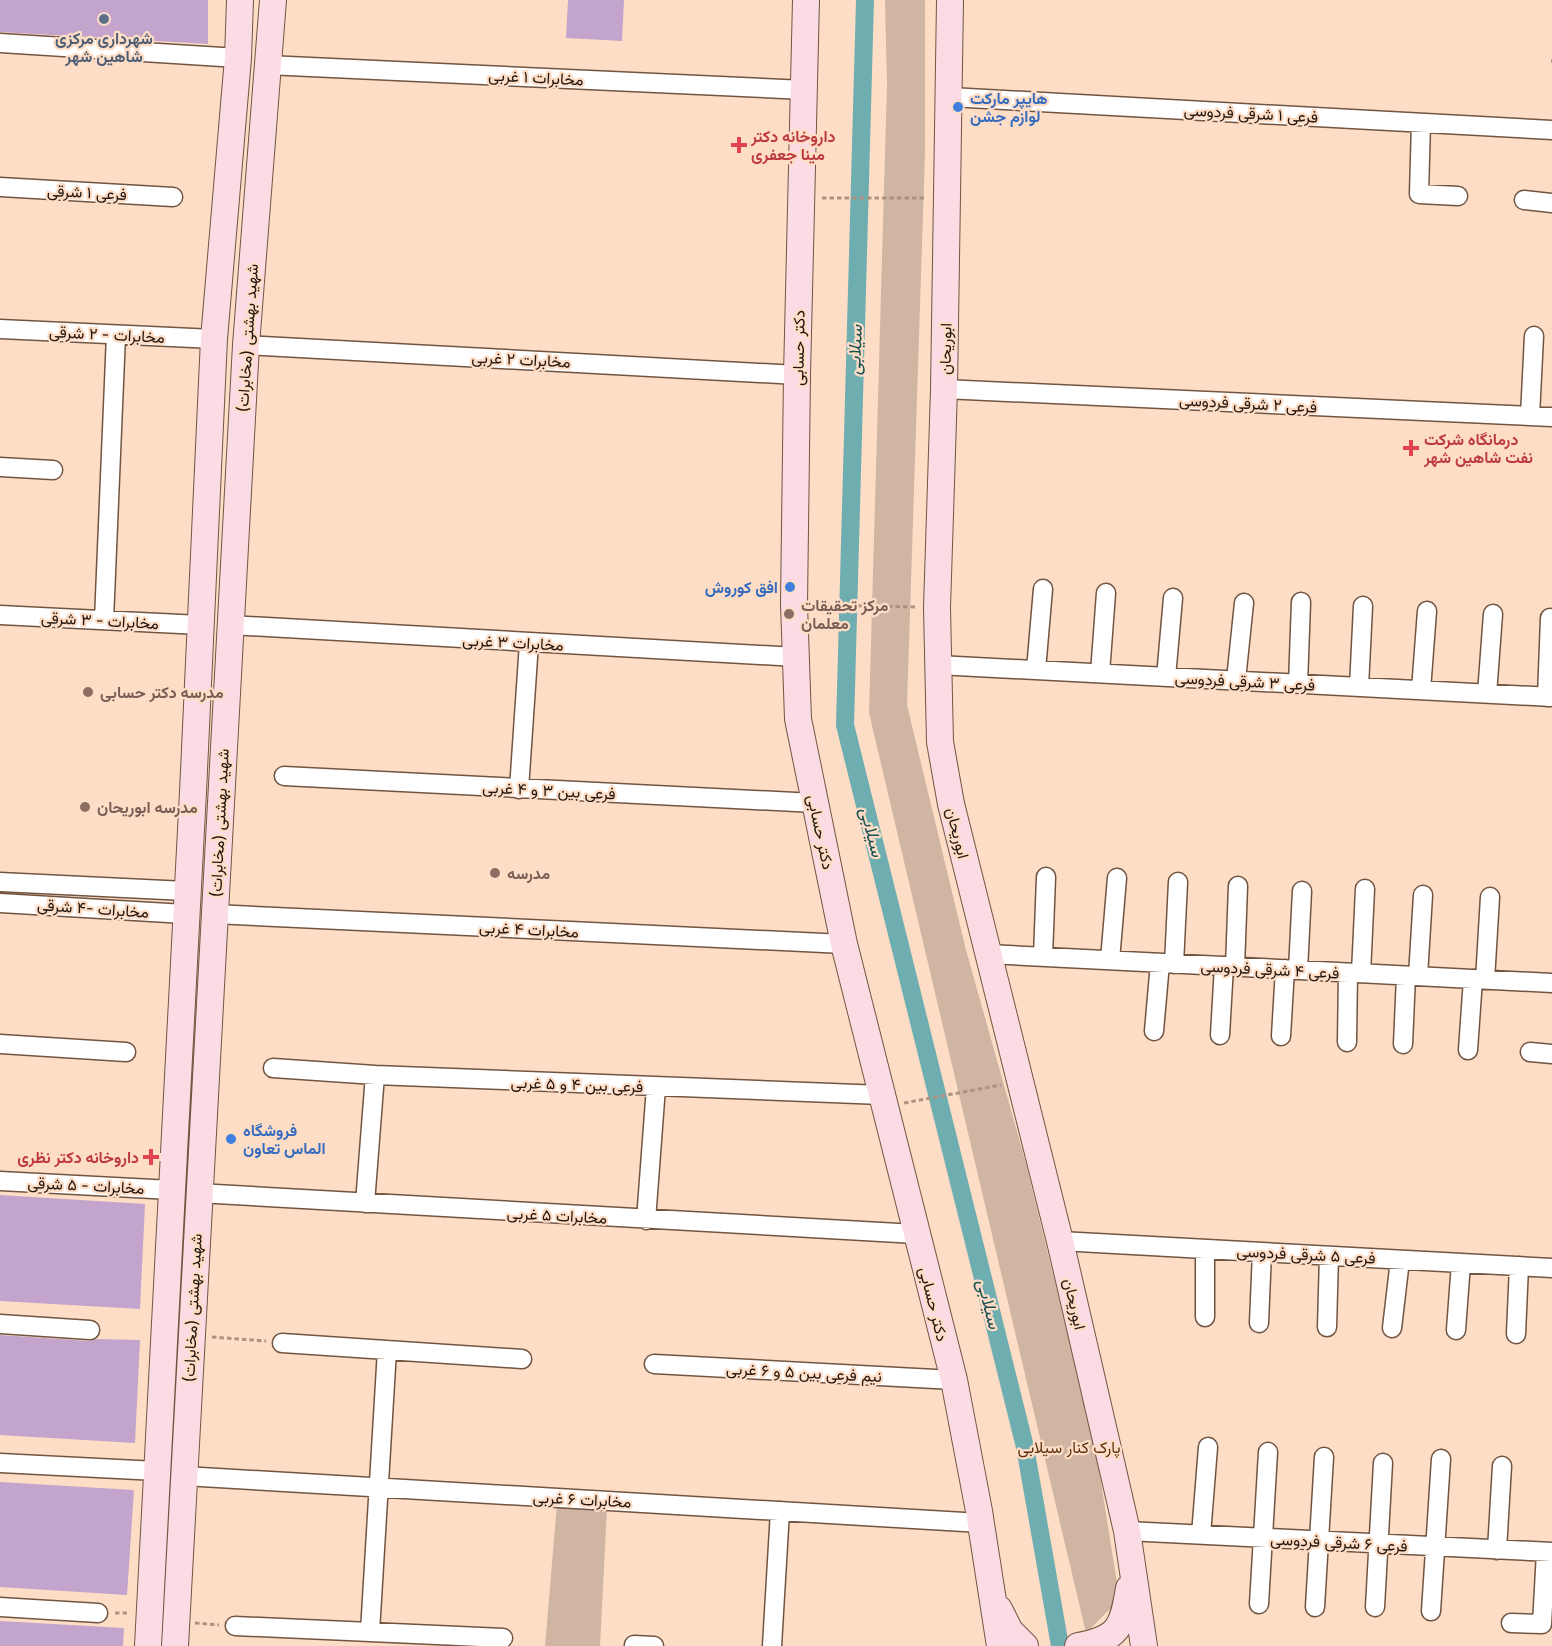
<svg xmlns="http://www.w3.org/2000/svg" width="1552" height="1646" font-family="Inter,Vazirmatn,sans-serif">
	<rect width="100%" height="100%" fill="#feddc6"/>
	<path fill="#d0b5a2" d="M885 0H925V153L907 705 966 950 1025 1160 1095 1445 1117 1583 1113 1606 1086 1633 869 713 887 84Z
		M557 1504 607 1507 600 1646H545Z"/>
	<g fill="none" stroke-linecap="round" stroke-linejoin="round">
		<path stroke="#6faeb0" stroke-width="18" d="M865 0 845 725 1025 1447 1060 1646"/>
	</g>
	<path fill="#c2a4cc" d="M0 0H208V44L0 32Z
		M568 0H624L622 41 566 38Z
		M0 1195 145 1204 140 1309 0 1301Z
		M0 1335 89 1341 97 1339 140 1340 135 1443 0 1435Z
		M0 1482 134 1490 127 1595 0 1587Z
		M0 1621 124 1628 123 1646H0Z"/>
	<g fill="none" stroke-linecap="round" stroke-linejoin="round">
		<defs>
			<path id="minor" d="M0 43 238 58
				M267 65 805 90
				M950 97 1552 130
				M1421 123 1419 194 1458 196
				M0 187 173 197
				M1524 200 1552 203
				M0 329 214 339
				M246 345 797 375
				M944 389 1552 417
				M1530 416 1534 336
				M0 467 53 470
				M0 615 200 625
				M104 620 116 335
				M230 625 796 657
				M938 665 1552 697
				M1036 670 1043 589
				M1100 673 1106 593
				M1166 677 1173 598
				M1236 680 1244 603
				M1298 684 1301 602
				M1359 687 1363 606
				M1421 690 1427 611
				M1487 694 1493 614
				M1547 697 1550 618
				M284 776 815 803
				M519 789 529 643
				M0 882 186 891
				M0 903 185 914
				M214 914 844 944
				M989 954 1552 983
				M1043 957 1046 877
				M1110 960 1117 878
				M1174 964 1178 882
				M1235 967 1238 886
				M1298 970 1302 891
				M1361 973 1365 889
				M1418 976 1423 895
				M1485 980 1490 897
				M1154 1031 1160 963
				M1220 1035 1224 966
				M1281 1036 1285 969
				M1347 1042 1348 973
				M0 1044 126 1052
				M1403 1044 1406 976
				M1468 1050 1473 979
				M1530 1052 1552 1054
				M273 1068 375 1075 882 1095
				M0 1181 172 1190
				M198 1193 916 1234
				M365 1203 375 1075
				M646 1220 656 1087
				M1060 1241 1552 1268
				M1205 1249V1317
				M1259 1323 1262 1252
				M0 1324 90 1330
				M1327 1327 1329 1256
				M1392 1328 1400 1260
				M1456 1330 1461 1263
				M1516 1334 1519 1266
				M282 1343 522 1359
				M654 1364 954 1380
				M0 1463 157 1471
				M184 1476 981 1523
				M1127 1531 1552 1552
				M1201 1535 1208 1447
				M1497 1550 1502 1466
				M1259 1604 1268 1452
				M0 1607 98 1613
				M1315 1607 1324 1457
				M1375 1607 1383 1463
				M1431 1611 1441 1459
				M1511 1623 1542 1624 1546 1552
				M235 1626 503 1638
				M370 1632 387 1350
				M634 1645 654 1646
				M772 1646 780 1511"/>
			<path id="secondary" d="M806 0 797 375 794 604 798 719 844 944 954 1380 979 1511 1000 1646
				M950 0 944 389 937 608 940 742 951 804 1060 1241 1127 1531 1144 1646
				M999 1609 1010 1631 1025 1646
				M148 1646 193 792 214 339 238 58 240 0
				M175 1646 246 345 273 0
				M1078 1646C1119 1639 1123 1626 1129 1588"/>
		</defs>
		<use href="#minor" stroke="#715541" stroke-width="21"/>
		<use href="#secondary" stroke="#715541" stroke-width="28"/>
		<path stroke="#ac9381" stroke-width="3" stroke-dasharray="4.5 3" stroke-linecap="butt" d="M1551 61H1552
			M822 198H927
			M813 605 917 607
			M904 1103 1001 1085
			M212 1337 266 1341
			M115 1613H130
			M195 1623 219 1625"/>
		<use href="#minor" stroke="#fff" stroke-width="18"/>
		<use href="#secondary" stroke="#fcdce4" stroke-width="26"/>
	</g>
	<circle fill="#5c6f8a" stroke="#feddc6" stroke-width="2" cx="104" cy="19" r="6"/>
	<g fill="#3f7fe0" stroke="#feddc6" stroke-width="2">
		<circle cx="958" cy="107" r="6"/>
		<circle cx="790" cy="587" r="6"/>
		<circle cx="231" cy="1139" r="6"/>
	</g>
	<g fill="#e0444e" stroke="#feddc6" stroke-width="2">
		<path d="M736 136h6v6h6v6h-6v6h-6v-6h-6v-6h6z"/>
		<path d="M1408 439h6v6h6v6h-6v6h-6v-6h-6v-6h6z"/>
		<path d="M148 1148h6v6h6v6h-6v6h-6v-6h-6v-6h6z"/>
	</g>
	<g fill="#8d6e63" stroke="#feddc6" stroke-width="2">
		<circle cx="789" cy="614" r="6"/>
		<circle cx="88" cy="692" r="6"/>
		<circle cx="85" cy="807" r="6"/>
		<circle cx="495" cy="873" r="6"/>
	</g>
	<g text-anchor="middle" stroke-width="4.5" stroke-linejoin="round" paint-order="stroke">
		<g font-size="16" font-weight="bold" fill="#4e5e75" stroke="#feddc6">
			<text x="104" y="44">شهرداری مرکزی<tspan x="104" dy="18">شاهین شهر</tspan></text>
		</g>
		<g font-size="16" fill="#21150d" stroke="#feddc6">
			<text transform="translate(536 77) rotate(3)" y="6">مخابرات ۱ غربی</text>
			<text transform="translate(1251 113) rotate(3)" y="6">فرعی ۱ شرقی فردوسی</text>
			<text transform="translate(87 192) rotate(3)" y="6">فرعی ۱ شرقی</text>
			<text transform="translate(107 334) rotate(3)" y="6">مخابرات - ۲ شرقی</text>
			<text transform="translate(247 338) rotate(-86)" y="6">شهید بهشتی (مخابرات)</text>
			<text transform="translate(798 348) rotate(-89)" y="6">دکتر حسابی</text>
			<text transform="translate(945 349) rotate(-89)" y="6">ابوریحان</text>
			<text transform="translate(521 359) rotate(3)" y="6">مخابرات ۲ غربی</text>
			<text transform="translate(1248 403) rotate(3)" y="6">فرعی ۲ شرقی فردوسی</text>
			<text transform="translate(100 620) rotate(3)" y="6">مخابرات - ۳ شرقی</text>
			<text transform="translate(513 642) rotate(3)" y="6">مخابرات ۳ غربی</text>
			<text transform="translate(1245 681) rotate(3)" y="6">فرعی ۳ شرقی فردوسی</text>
			<text transform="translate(549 790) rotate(3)" y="6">فرعی بین ۳ و ۴ غربی</text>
			<text transform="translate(219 823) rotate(-87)" y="6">شهید بهشتی (مخابرات)</text>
			<text transform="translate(821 832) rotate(78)" y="6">دکتر حسابی</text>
			<text transform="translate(958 833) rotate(76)" y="6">ابوریحان</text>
			<text transform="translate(93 908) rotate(4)" y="6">مخابرات -۴ شرقی</text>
			<text transform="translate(529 929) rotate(3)" y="6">مخابرات ۴ غربی</text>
			<text transform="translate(1270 969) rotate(3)" y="6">فرعی ۴ شرقی فردوسی</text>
			<text transform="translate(577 1084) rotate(2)" y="6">فرعی بین ۴ و ۵ غربی</text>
			<text transform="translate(86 1185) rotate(3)" y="6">مخابرات - ۵ شرقی</text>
			<text transform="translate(557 1215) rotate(3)" y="6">مخابرات ۵ غربی</text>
			<text transform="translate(1306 1254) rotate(3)" y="6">فرعی ۵ شرقی فردوسی</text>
			<text transform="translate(934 1304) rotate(76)" y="6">دکتر حسابی</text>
			<text transform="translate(1075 1304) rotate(77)" y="6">ابوریحان</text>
			<text transform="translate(192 1308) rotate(-87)" y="6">شهید بهشتی (مخابرات)</text>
			<text transform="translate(804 1372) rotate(3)" y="6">نیم فرعی بین ۵ و ۶ غربی</text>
			<text transform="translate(582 1499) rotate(3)" y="6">مخابرات ۶ غربی</text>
			<text transform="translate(1339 1542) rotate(3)" y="6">فرعی ۶ شرقی فردوسی</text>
		</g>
		<g font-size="16" font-weight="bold" fill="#366cbe" stroke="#feddc6" text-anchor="start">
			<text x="970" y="104">هایپر مارکت<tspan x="970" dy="18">لوازم جشن</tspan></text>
			<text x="778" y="593" text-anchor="end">افق کوروش</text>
			<text x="243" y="1136">فروشگاه<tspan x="243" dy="18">الماس تعاون</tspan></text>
		</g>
		<g font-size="16" font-weight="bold" fill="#be3a42" stroke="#feddc6" text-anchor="start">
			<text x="751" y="142">داروخانه دکتر<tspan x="751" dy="18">مینا جعفری</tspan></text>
			<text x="1424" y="445">درمانگاه شرکت<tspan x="1424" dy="18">نفت شاهین شهر</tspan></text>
			<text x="139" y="1163" text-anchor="end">داروخانه دکتر نظری</text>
		</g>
		<g font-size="16" font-weight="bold" fill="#785e54" stroke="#feddc6" text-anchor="start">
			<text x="801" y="611">مرکز تحقیقات<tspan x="801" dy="18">معلمان</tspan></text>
			<text x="100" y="698">مدرسه دکتر حسابی</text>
			<text x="97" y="813">مدرسه ابوریحان</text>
			<text x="507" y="879">مدرسه</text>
		</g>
		<g font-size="16" fill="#5b310e" stroke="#feddc6">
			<text x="1069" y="1453">پارک کنار سیلابی</text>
		</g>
		<g font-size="18" font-style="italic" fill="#1a5254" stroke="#feddc6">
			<text transform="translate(855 350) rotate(-88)" y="6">سیلابی</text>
			<text transform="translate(872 832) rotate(76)" y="6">سیلابی</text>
			<text transform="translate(989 1304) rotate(76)" y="6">سیلابی</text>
		</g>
	</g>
</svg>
